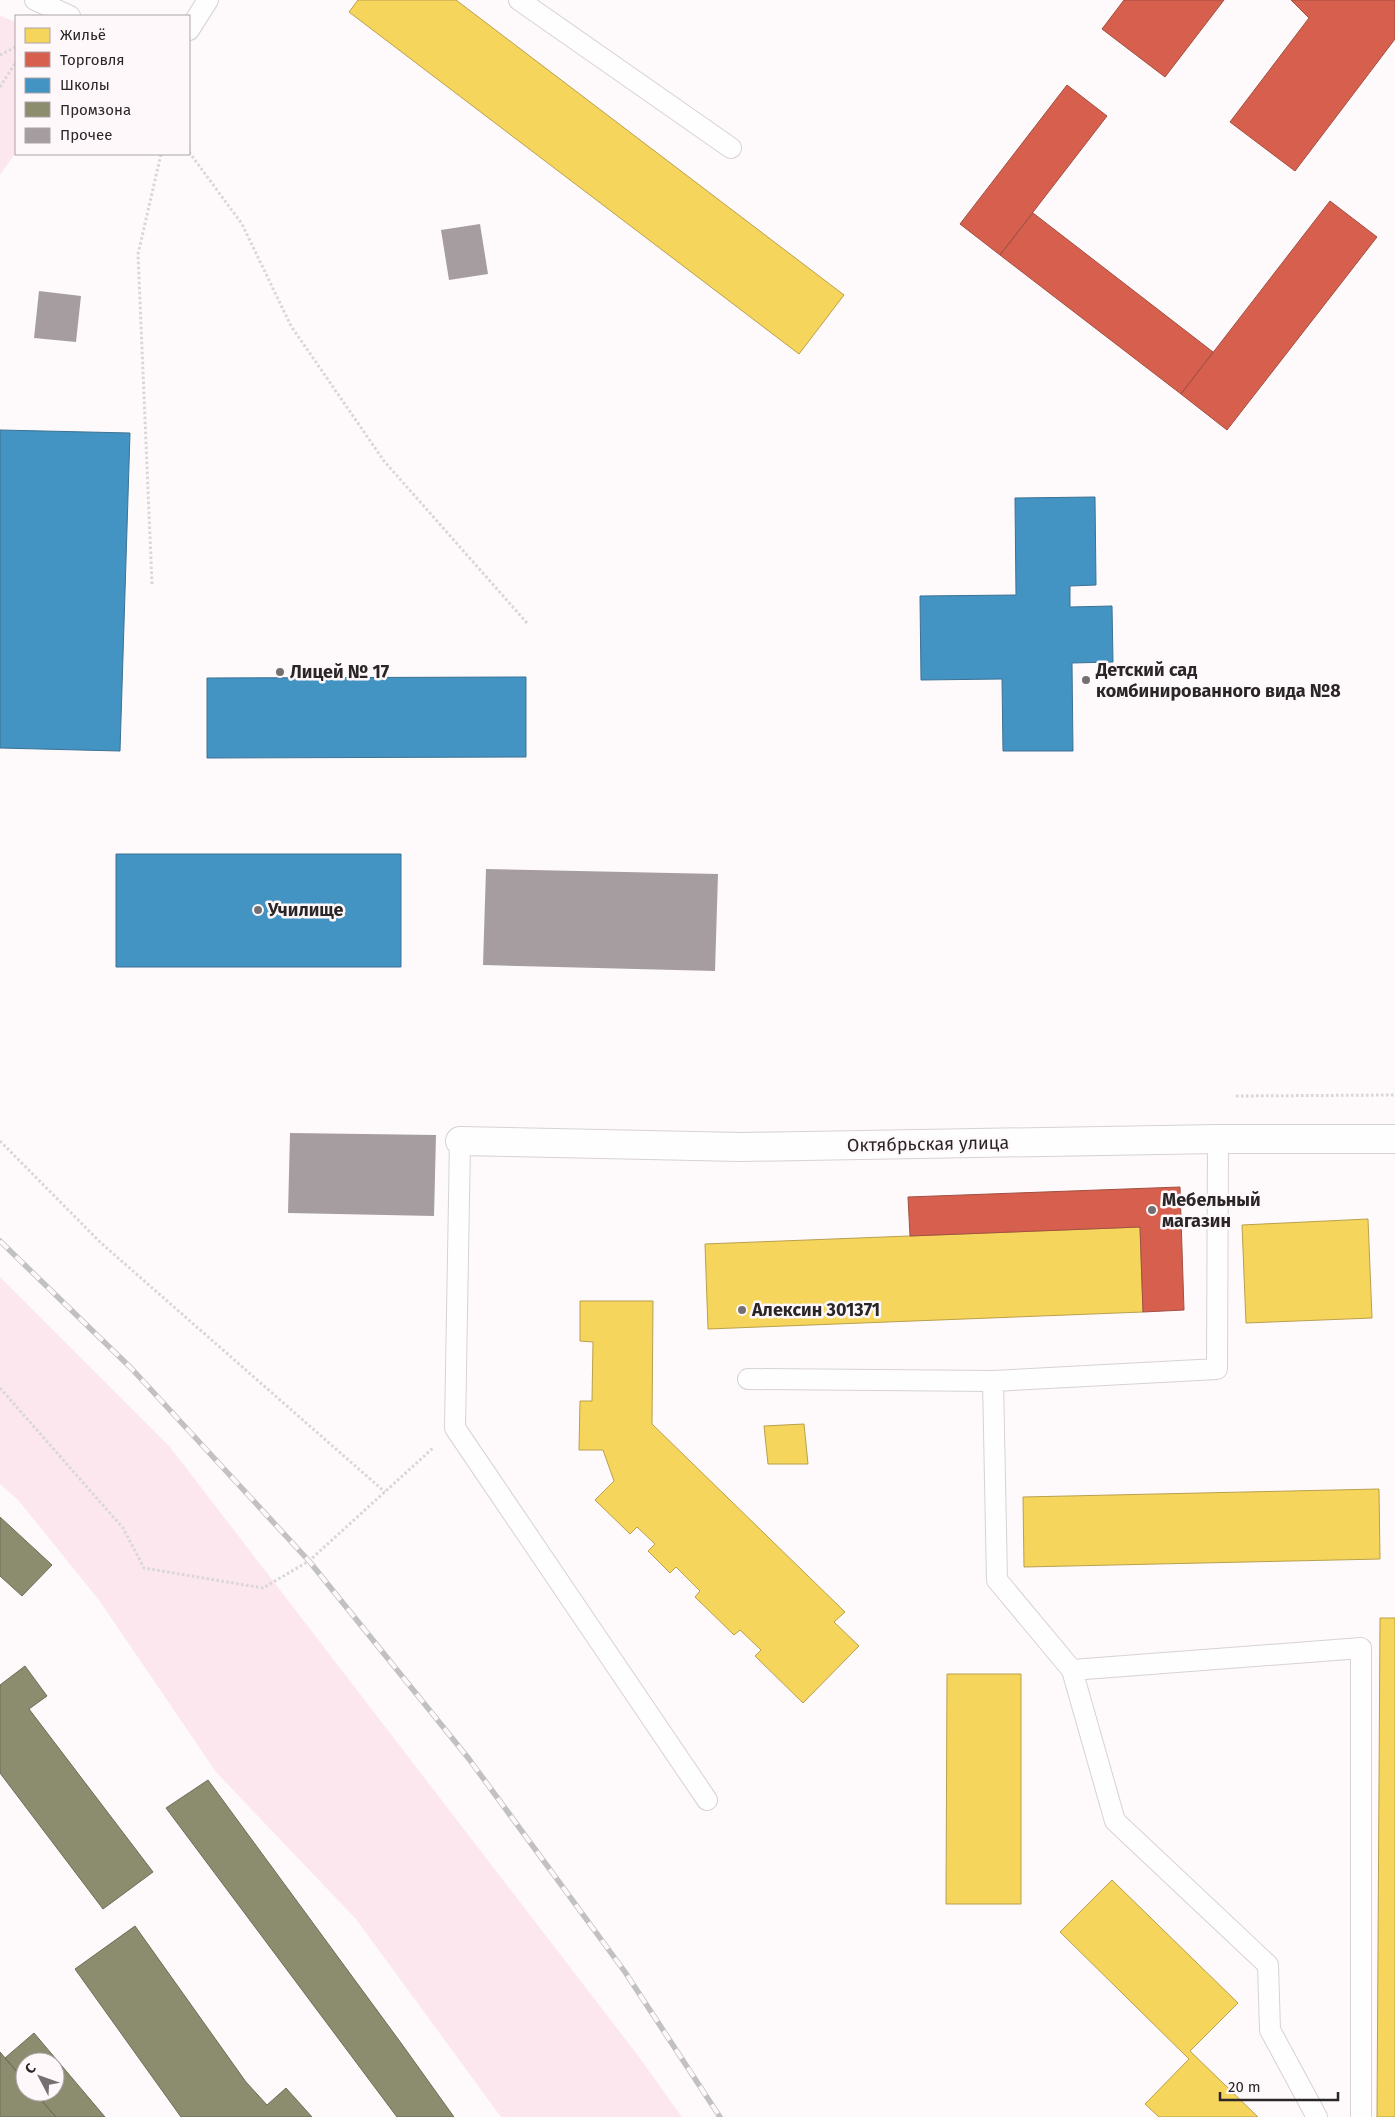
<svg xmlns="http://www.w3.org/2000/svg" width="1395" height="2117" font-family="'Fira Sans',sans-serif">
	<rect width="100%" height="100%" fill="#fef9fb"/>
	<path fill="#fce7ef" d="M0 16 16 22V152L0 175Z
		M0 1277 170 1447 636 2053 682 2117H501L356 1919 216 1772 99 1600 19 1501 0 1484Z"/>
	<path fill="#f6d55c" stroke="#b9a04c" d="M358 0H456L844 295 799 354 349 12Z
		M1368 1219 1372 1318 1246 1323 1242 1225Z
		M1140 1227 1143 1312 708 1329 705 1244Z
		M580 1301H653L652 1424 845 1612 834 1622 859 1646 803 1703 755 1656 761 1650 740 1630 734 1635 695 1597 700 1591 676 1567 670 1573 648 1551 655 1544 637 1527 630 1534 595 1500 614 1481 603 1450H579L580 1401H592L593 1342 580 1341Z
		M804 1424 808 1464H768L764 1426Z
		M1379 1489 1380 1559 1024 1567 1023 1497Z
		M1380 1618H1395V2117H1377Z
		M947 1674H1021V1904H946Z
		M1112 1880 1238 2003 1190 2051 1258 2117H1159L1145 2104 1189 2059 1060 1932Z"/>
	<path fill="#d6604d" stroke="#a24f42" d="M1124 0H1224L1165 77 1102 29Z
		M1291 0H1395V39L1295 171 1230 122 1309 18Z
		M1067 85 1107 116 1000 255 960 224Z
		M1330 201 1377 237 1227 430 1181 394Z
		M1033 213 1213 352 1181 394 1000 255Z
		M1180 1187 1184 1310 1143 1312 1140 1227 910 1236 908 1197Z"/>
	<path fill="#4393c3" stroke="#3c7294" d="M0 430 130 433 120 751 0 748Z
		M1095 497 1096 585 1070 586V607L1112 606 1113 662 1072 663 1073 751H1003L1002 679 921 680 920 596 1016 595 1015 498Z
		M526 677V757L207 758V678Z
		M116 854H401V967H116Z"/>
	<path fill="#8c8c6e" stroke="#6f6d59" d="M0 1517 52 1565 22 1596 0 1576Z
		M25 1666 47 1696 29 1709 153 1872 103 1909 0 1773V1685Z
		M208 1780 401 2043 454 2117H397L166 1808Z
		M135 1926 246 2082 267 2105 286 2088 312 2117H181L75 1969Z
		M34 2033 105 2117H56L34 2092H55V2062H25V2081L5 2058Z
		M0 2052 25 2081V2092H34L56 2117H0Z"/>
	<path fill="#a69da0" d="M480 224 488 274 449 280 441 230Z
		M39 291 81 296 76 342 34 338Z
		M486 869 718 874 715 971 483 965Z
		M290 1133 436 1135 434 1216 288 1213Z"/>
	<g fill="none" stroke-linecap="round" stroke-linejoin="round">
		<defs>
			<path id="lane" d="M35 0 70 16
				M519 0 731 148
				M189 30 208 0
				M460 1141 455 1428 707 1800
				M748 1379 993 1381 1217 1369 1218 1139
				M993 1381 997 1580 1072 1670 1361 1648V2117
				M1072 1670 1115 1821 1268 1965 1270 2030 1317 2117"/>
			<path id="street" d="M460 1141 741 1147 1218 1139H1395"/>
		</defs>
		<use href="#lane" stroke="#d7d2d4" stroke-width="22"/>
		<use href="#street" stroke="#d7d2d4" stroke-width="30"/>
		<path stroke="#d8d7d7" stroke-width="3" stroke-dasharray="2.5 2.5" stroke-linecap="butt" d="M0 55 16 47
			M0 87 16 62
			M189 152 242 224 291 326 384 461 527 623
			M152 584 138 254 161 154
			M1236 1096 1395 1095
			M0 1141 101 1243 385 1492
			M0 1388 123 1528 144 1568 263 1588 309 1561 433 1448"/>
		<use href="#lane" stroke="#fffefe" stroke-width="20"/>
		<use href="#street" stroke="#fffefe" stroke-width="28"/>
		<defs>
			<path id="rail" d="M0 1241 131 1368 309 1561 469 1759 625 1972 720 2117"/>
		</defs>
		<use href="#rail" stroke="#c2c1c1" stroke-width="5.5"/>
		<use href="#rail" stroke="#fff8fa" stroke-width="4" stroke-dasharray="11" stroke-linecap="butt"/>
	</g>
	<g fill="#747071" stroke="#fff8fa" stroke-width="2">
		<circle cx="280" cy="672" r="5"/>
		<circle cx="1086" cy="680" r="5"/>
		<circle cx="258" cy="910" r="5"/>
		<circle cx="1152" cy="1210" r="5"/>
		<circle cx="742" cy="1310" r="5"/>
	</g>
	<g text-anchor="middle" stroke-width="5" stroke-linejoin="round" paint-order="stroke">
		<g font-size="18" font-weight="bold" fill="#2a2627" stroke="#fff8fa" text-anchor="start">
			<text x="1096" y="676">Детский сад<tspan x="1096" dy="21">комбинированного вида №8</tspan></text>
			<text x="290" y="678">Лицей № 17</text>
			<text x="268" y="916">Училище</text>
			<text x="1162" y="1206">Мебельный<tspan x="1162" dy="21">магазин</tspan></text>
			<text x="752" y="1316">Алексин 301371</text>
		</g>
		<g font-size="18" fill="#2a2627" stroke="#fff8fa">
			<text transform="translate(928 1144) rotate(-1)" y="6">Октябрьская улица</text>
		</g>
	</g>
	<rect x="15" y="15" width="175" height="140" fill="#fff8fa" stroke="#aaa4a6"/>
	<rect x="25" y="28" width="25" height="15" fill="#f6d55c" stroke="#aaa4a6"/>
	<text x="60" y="40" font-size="15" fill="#2a2627">Жильё</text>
	<rect x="25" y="52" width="25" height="15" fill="#d6604d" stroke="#aaa4a6"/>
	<text x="60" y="65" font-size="15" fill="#2a2627">Торговля</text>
	<rect x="25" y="78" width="25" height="15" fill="#4393c3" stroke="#aaa4a6"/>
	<text x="60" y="90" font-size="15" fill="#2a2627">Школы</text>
	<rect x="25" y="102" width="25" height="15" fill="#8c8c6e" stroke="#aaa4a6"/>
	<text x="60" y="115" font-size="15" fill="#2a2627">Промзона</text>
	<rect x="25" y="128" width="25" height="15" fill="#a69da0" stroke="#aaa4a6"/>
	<text x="60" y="140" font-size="15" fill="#2a2627">Прочее</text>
	<g transform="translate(40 2077) rotate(311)"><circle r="24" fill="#fff8fa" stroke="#aaa4a6"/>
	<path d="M0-4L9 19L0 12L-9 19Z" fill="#747071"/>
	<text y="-8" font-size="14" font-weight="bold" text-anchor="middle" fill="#2a2627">С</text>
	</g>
	<path d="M1220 2092v8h118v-8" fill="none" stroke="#2a2627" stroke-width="2.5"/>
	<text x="1228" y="2092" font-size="15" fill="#2a2627" stroke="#fff8fa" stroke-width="4" paint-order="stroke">20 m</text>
</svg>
